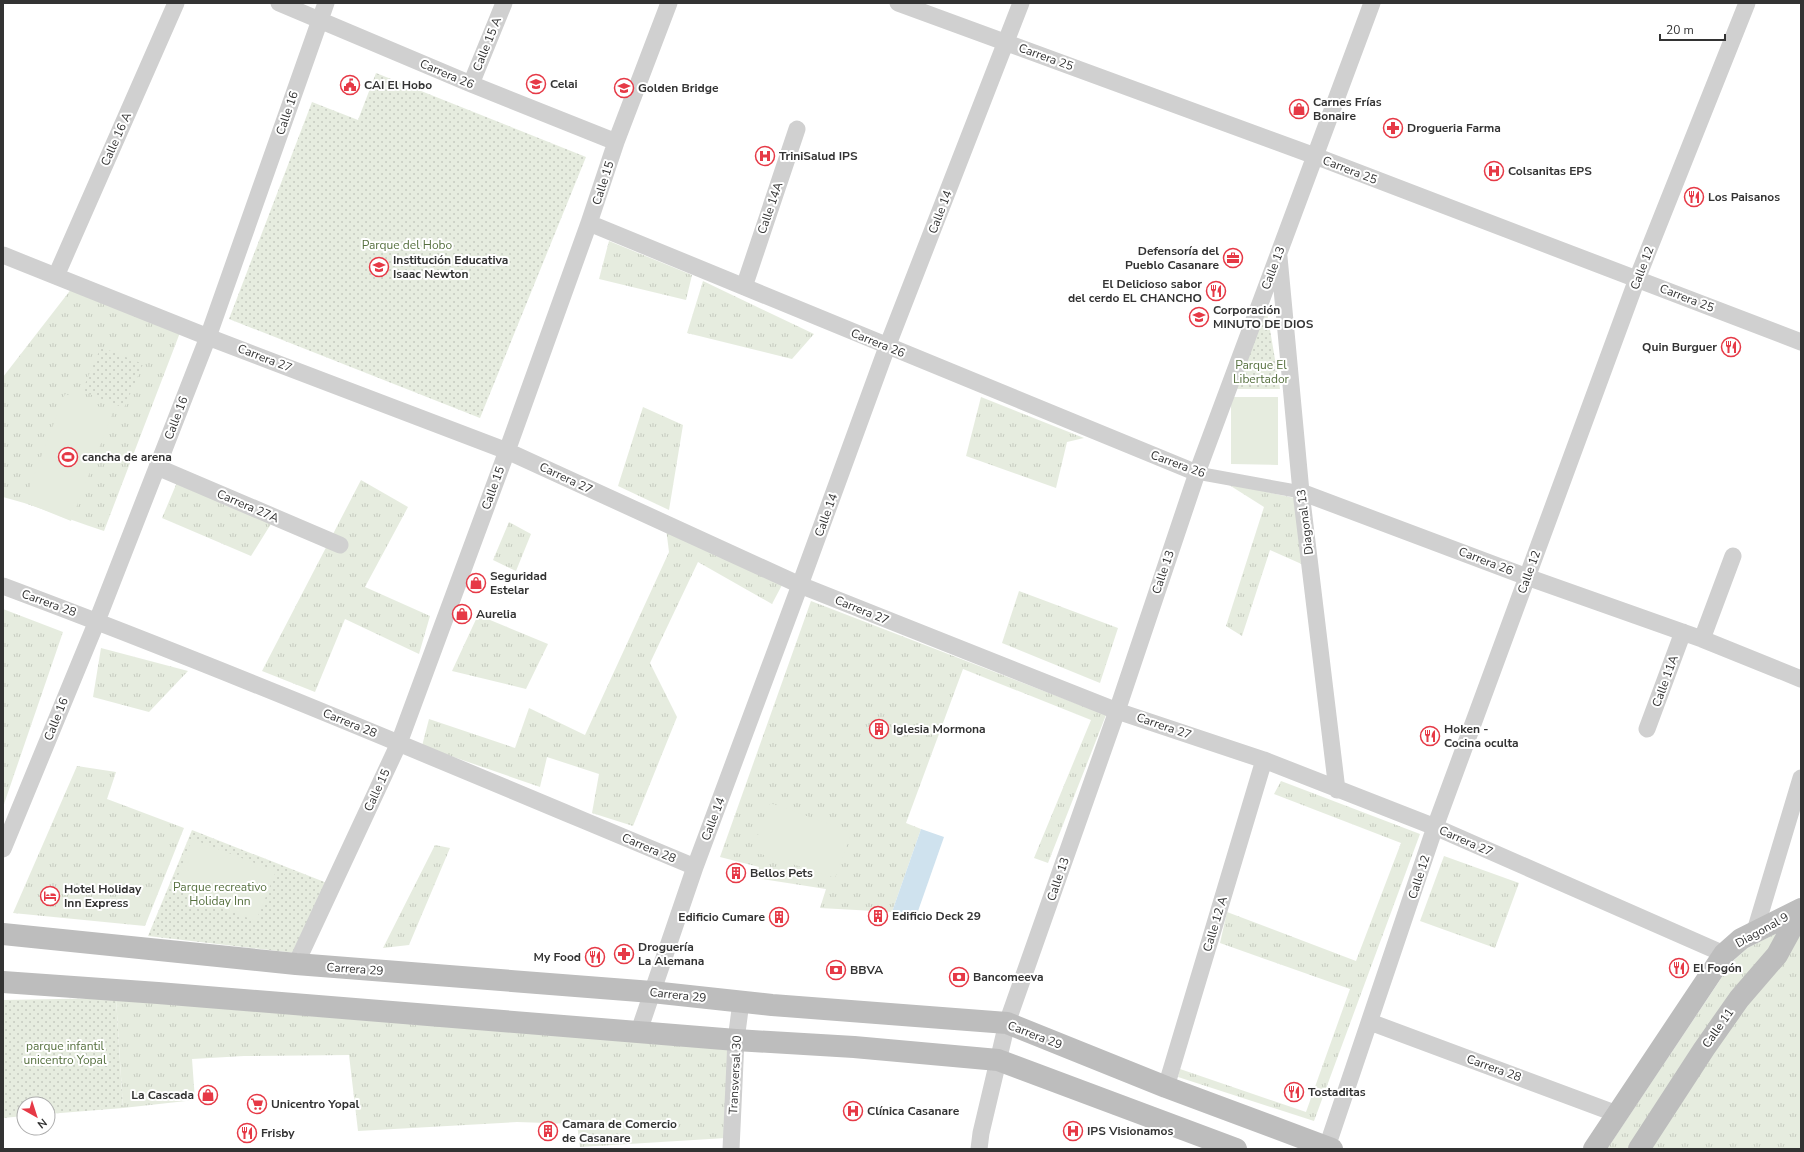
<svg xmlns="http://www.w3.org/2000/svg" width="1804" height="1152" font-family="'Nunito Sans',sans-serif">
	<defs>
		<pattern id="grass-tufts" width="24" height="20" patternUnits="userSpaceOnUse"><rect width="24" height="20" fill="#e6ecdf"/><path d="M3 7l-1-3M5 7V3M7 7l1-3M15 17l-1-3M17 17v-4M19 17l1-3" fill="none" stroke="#c6cbc0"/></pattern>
		<pattern id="park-dots" width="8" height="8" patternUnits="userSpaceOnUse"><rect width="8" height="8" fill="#e6ecdf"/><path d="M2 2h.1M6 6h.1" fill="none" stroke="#c6cbc0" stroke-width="1.8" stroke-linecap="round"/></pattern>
	</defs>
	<rect width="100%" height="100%" fill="#fff"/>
	<path fill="url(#grass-tufts)" d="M609 241 692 275 686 300 599 279Z
		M703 281 814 334 792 359 687 333Z
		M72 288 181 330 104 531C70 520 38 506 3 497V377Z
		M981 397 1084 438 1067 442 1056 488 966 456Z
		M643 407 683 425 669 510 618 486Z
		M178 480 274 519 251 556 162 518Z
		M361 480 408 507 365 587 430 616 419 654 345 619 315 692 262 671Z
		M1226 483 1299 499 1306 566 1270 550 1242 636 1226 626 1264 507Z
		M509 522 531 534 516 571 493 560Z
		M666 528 782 585 772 604 698 562 650 663 677 717 633 826 592 813 599 774 547 757 540 787 422 746 429 719 515 748 529 708 585 735 669 552Z
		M1019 591 1118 628 1100 683 1002 643Z
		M811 601 1106 715 1048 863 1034 858 1091 720 963 669 906 823 921 829 892 912 820 908 826 889 755 878 759 867 720 857Z
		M3 609 63 632 3 807Z
		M478 615 548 644 526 689 452 671Z
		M101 648 188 671 149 712 93 697Z
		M77 766 116 772 107 799 184 828 145 926 13 913Z
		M1281 781 1420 834 1314 1121 1178 1077 1180 1069 1306 1112 1350 989 1220 943 1227 912 1356 961 1401 843 1274 794Z
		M435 845 450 848 409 945 383 948Z
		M1444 856 1519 883 1495 948 1420 921Z
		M1801 921V1149H1607L1732 962 1747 948Z
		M116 998 730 1044 726 1138 580 1147 577 1124 517 1122 358 1131 349 1055 244 1056 192 1059 195 1100 123 1108Z"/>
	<path fill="url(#park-dots)" d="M376 73 586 157 480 418 229 319 312 102 358 120Z
		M1266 306 1280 389H1237Z
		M101 347 143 364 124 408 82 391Z
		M192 830 327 883 296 953 148 936Z
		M116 998 123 1108 48 1114V1104H24V1116L3 1118V1000Z"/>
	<path fill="#e6ecdf" d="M65 394 113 412 71 521 24 502Z
		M1231 397H1278V465L1231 464Z
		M770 803 852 832 835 878 752 851Z
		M192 839 276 871 256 921 173 889Z"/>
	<path fill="#cfe2ee" d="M921 829 944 837 917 914 892 912Z"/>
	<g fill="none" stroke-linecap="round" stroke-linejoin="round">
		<path stroke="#d0d0d0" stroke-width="13" d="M1197 473 1301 492"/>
		<path stroke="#d0d0d0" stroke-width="17" d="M279 3 471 84 616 142
			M898 3 1315 156 1801 342
			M471 84 504 3
			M589 223 1197 473
			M3 255 208 337 507 451 800 585 1117 711 1264 760 1435 827 1724 954
			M1279 257 1301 492 1337 790
			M56 276 176 3
			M744 287 797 129
			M157 467 340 545
			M1301 492 1527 577 1702 639 1801 679
			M3 586C236 673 465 771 695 867
			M1702 639 1733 556
			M1647 729 1683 632
			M3 849 97 621 208 337 326 3
			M1755 931 1801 778
			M296 964 399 743 507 451 589 223 616 142 669 3
			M1370 1022 1617 1114
			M639 1031 695 867 800 585 887 347 1021 3
			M1166 1087 1264 760
			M1327 1147 1435 827 1637 279 1747 3
			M731 1149 736 1040 741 1002
			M979 1149 981 1133 1007 1023 1117 711 1197 473 1372 3"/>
		<path stroke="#bdbdbd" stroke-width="22" d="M3 934 296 964 652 992 772 1005 1007 1023 1166 1087 1332 1149
			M3 982 158 993 736 1040 854 1047 998 1060 1236 1149
			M1594 1149 1724 954 1741 939 1801 909
			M1639 1149 1704 1049 1739 999 1777 955 1801 911"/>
	</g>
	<defs>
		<symbol id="school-ring" viewBox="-11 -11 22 22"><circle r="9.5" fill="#fff" stroke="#e63946" stroke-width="1.5"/><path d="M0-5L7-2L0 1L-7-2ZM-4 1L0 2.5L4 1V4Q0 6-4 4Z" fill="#e63946"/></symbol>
		<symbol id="civic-ring" viewBox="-11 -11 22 22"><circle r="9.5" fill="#fff" stroke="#e63946" stroke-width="1.5"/><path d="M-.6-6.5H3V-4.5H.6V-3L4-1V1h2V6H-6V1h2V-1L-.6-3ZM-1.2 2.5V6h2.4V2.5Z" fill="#e63946"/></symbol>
		<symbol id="shop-ring" viewBox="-11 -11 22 22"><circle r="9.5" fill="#fff" stroke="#e63946" stroke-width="1.5"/><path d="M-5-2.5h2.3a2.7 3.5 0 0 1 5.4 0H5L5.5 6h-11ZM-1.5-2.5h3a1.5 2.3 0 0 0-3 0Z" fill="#e63946"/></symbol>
		<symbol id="pharmacy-ring" viewBox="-11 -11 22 22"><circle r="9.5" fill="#fff" stroke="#e63946" stroke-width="1.5"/><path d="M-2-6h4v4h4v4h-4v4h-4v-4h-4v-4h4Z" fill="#e63946"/></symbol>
		<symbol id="hospital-ring" viewBox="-11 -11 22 22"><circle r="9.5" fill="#fff" stroke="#e63946" stroke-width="1.5"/><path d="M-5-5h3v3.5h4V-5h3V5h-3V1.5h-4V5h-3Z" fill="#e63946"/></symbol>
		<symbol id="restaurant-ring" viewBox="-11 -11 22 22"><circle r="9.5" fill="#fff" stroke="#e63946" stroke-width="1.5"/><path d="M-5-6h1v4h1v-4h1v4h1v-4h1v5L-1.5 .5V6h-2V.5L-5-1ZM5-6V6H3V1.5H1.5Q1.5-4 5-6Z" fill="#e63946"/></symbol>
		<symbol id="office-ring" viewBox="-11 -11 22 22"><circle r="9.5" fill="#fff" stroke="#e63946" stroke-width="1.5"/><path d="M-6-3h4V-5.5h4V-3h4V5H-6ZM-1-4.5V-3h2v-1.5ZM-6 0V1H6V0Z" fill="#e63946"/></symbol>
		<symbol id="university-ring" viewBox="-11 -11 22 22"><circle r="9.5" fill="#fff" stroke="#e63946" stroke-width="1.5"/><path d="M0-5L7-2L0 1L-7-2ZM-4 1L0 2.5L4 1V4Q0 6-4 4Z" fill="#e63946"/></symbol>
		<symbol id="stadium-ring" viewBox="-11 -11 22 22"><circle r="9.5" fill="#fff" stroke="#e63946" stroke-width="1.5"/><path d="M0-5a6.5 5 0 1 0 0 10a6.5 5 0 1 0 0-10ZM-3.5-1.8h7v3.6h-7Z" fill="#e63946"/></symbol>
		<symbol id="building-ring" viewBox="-11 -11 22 22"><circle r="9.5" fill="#fff" stroke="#e63946" stroke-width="1.5"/><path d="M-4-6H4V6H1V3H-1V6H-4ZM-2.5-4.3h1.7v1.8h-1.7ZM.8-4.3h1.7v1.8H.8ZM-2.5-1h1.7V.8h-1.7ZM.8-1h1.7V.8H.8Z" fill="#e63946"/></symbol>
		<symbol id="hotel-ring" viewBox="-11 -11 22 22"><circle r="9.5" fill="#fff" stroke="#e63946" stroke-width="1.5"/><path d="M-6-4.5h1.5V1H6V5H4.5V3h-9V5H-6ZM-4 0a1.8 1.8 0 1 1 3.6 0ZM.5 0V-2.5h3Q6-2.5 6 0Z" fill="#e63946"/></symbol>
		<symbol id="bank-ring" viewBox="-11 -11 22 22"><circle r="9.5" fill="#fff" stroke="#e63946" stroke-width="1.5"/><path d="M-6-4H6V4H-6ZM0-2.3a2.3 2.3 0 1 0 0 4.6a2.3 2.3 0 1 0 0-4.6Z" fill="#e63946"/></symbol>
		<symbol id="supermarket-ring" viewBox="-11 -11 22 22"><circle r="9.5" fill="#fff" stroke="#e63946" stroke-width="1.5"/><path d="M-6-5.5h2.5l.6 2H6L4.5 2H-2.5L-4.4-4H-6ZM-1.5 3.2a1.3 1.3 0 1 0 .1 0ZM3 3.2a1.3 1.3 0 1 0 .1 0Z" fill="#e63946"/></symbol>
	</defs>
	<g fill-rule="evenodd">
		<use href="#school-ring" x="525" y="73" width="22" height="22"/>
		<use href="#civic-ring" x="339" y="74" width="22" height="22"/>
		<use href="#school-ring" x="613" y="77" width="22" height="22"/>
		<use href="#shop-ring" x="1288" y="98" width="22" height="22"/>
		<use href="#pharmacy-ring" x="1382" y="117" width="22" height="22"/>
		<use href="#hospital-ring" x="754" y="145" width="22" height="22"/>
		<use href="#hospital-ring" x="1483" y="160" width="22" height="22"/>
		<use href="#restaurant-ring" x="1683" y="186" width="22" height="22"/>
		<use href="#office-ring" x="1222" y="247" width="22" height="22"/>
		<use href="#school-ring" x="368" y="256" width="22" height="22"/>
		<use href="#restaurant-ring" x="1205" y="280" width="22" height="22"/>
		<use href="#university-ring" x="1188" y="306" width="22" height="22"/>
		<use href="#restaurant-ring" x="1720" y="336" width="22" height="22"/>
		<use href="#stadium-ring" x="57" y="446" width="22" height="22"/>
		<use href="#shop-ring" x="465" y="572" width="22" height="22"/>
		<use href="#shop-ring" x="451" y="603" width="22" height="22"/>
		<use href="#building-ring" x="868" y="718" width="22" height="22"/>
		<use href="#restaurant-ring" x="1419" y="725" width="22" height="22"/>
		<use href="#building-ring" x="725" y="862" width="22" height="22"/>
		<use href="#hotel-ring" x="39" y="885" width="22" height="22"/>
		<use href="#building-ring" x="867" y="905" width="22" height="22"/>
		<use href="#building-ring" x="768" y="906" width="22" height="22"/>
		<use href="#pharmacy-ring" x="613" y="943" width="22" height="22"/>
		<use href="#restaurant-ring" x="584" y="946" width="22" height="22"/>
		<use href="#restaurant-ring" x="1668" y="957" width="22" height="22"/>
		<use href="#bank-ring" x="825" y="959" width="22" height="22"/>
		<use href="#bank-ring" x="948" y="966" width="22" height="22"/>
		<use href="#restaurant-ring" x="1283" y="1081" width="22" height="22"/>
		<use href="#shop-ring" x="197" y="1084" width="22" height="22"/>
		<use href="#supermarket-ring" x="246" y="1093" width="22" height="22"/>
		<use href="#hospital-ring" x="842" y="1100" width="22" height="22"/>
		<use href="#building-ring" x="537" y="1120" width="22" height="22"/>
		<use href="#hospital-ring" x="1062" y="1120" width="22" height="22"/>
		<use href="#restaurant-ring" x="236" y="1122" width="22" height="22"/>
	</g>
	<g text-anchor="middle" stroke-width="4" stroke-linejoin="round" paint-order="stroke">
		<g font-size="12" fill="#333" stroke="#fff">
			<text transform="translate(487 44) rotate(-68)" y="4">Calle 15 A</text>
			<text transform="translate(1046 57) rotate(20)" y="4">Carrera 25</text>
			<text transform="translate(447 74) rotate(23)" y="4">Carrera 26</text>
			<text transform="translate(287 113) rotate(-71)" y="4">Calle 16</text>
			<text transform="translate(116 139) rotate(-66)" y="4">Calle 16 A</text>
			<text transform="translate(1350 170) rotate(21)" y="4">Carrera 25</text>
			<text transform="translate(603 183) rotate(-72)" y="4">Calle 15</text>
			<text transform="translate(770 208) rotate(-71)" y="4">Calle 14A</text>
			<text transform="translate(940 212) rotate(-69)" y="4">Calle 14</text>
			<text transform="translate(1273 268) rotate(-69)" y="4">Calle 13</text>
			<text transform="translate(1642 268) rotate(-69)" y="4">Calle 12</text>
			<text transform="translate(1687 298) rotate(21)" y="4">Carrera 25</text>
			<text transform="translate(878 343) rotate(22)" y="4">Carrera 26</text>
			<text transform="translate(265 358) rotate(21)" y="4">Carrera 27</text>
			<text transform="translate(176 418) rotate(-69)" y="4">Calle 16</text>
			<text transform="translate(1178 464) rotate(20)" y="4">Carrera 26</text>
			<text transform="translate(566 478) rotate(25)" y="4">Carrera 27</text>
			<text transform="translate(493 488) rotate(-70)" y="4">Calle 15</text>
			<text transform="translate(248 506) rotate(23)" y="4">Carrera 27A</text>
			<text transform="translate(826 515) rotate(-70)" y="4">Calle 14</text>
			<text transform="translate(1305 522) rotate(-97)" y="4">Diagonal 13</text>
			<text transform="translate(1486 561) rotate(21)" y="4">Carrera 26</text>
			<text transform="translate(1163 572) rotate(-71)" y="4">Calle 13</text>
			<text transform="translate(1529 572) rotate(-70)" y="4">Calle 12</text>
			<text transform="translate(49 603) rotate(20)" y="4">Carrera 28</text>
			<text transform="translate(862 610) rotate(22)" y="4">Carrera 27</text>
			<text transform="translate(1665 681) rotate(-70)" y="4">Calle 11A</text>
			<text transform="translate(56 719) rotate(-68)" y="4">Calle 16</text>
			<text transform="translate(350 723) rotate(22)" y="4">Carrera 28</text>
			<text transform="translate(1164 726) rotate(19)" y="4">Carrera 27</text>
			<text transform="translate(377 790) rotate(-65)" y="4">Calle 15</text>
			<text transform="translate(713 819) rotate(-69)" y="4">Calle 14</text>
			<text transform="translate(1466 841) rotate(24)" y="4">Carrera 27</text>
			<text transform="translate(649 848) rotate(23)" y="4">Carrera 28</text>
			<text transform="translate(1419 877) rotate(-72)" y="4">Calle 12</text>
			<text transform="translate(1058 879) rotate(-71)" y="4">Calle 13</text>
			<text transform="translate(1215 924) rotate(-73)" y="4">Calle 12 A</text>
			<text transform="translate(1762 930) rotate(-29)" y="4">Diagonal 9</text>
			<text transform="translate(355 969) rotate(4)" y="4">Carrera 29</text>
			<text transform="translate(678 995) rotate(6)" y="4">Carrera 29</text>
			<text transform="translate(1718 1028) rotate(-55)" y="4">Calle 11</text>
			<text transform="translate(1035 1035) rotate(21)" y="4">Carrera 29</text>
			<text transform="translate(1494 1068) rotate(20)" y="4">Carrera 28</text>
			<text transform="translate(735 1075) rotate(-87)" y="4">Transversal 30</text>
		</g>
		<g font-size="12" font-weight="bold" fill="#333" stroke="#fff" text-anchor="start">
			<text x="550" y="88">Celai</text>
			<text x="364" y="89">CAI El Hobo</text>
			<text x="638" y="92">Golden Bridge</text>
			<text x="1313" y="106">Carnes Frías<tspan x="1313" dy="14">Bonaire</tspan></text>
			<text x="1407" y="132">Drogueria Farma</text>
			<text x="779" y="160">TriniSalud IPS</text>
			<text x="1508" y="175">Colsanitas EPS</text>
			<text x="1708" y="201">Los Paisanos</text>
			<text x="1219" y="255" text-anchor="end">Defensoría del<tspan x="1219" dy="14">Pueblo Casanare</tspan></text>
			<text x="393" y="264">Institución Educativa<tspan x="393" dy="14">Isaac Newton</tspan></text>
			<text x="1202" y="288" text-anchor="end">El Delicioso sabor<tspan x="1202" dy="14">del cerdo EL CHANCHO</tspan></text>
			<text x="1213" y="314">Corporación<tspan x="1213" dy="14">MINUTO DE DIOS</tspan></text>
			<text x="1717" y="351" text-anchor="end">Quin Burguer</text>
			<text x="82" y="461">cancha de arena</text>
			<text x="490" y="580">Seguridad<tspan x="490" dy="14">Estelar</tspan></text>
			<text x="476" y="618">Aurelia</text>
			<text x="893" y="733">Iglesia Mormona</text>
			<text x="1444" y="733">Hoken -<tspan x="1444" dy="14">Cocina oculta</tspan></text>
			<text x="750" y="877">Bellos Pets</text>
			<text x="64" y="893">Hotel Holiday<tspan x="64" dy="14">Inn Express</tspan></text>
			<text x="892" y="920">Edificio Deck 29</text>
			<text x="765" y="921" text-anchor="end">Edificio Cumare</text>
			<text x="638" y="951">Droguería<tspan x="638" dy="14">La Alemana</tspan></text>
			<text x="581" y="961" text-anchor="end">My Food</text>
			<text x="1693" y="972">El Fogón</text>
			<text x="850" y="974">BBVA</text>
			<text x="973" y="981">Bancomeeva</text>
			<text x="1308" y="1096">Tostaditas</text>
			<text x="194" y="1099" text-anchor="end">La Cascada</text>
			<text x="271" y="1108">Unicentro Yopal</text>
			<text x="867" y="1115">Clínica Casanare</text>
			<text x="562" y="1128">Camara de Comercio<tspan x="562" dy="14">de Casanare</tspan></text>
			<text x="1087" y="1135">IPS Visionamos</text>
			<text x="261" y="1137">Frisby</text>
		</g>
		<g font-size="12" fill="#56703f" stroke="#fff">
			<text x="407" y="249">Parque del Hobo</text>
			<text x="1261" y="369">Parque El<tspan x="1261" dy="14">Libertador</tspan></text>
			<text x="220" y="891">Parque recreativo<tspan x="220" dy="14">Holiday Inn</tspan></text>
			<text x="65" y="1050">parque infantil<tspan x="65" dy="14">unicentro Yopal</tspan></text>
		</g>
	</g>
	<rect width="1804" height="1152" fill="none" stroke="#333333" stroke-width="8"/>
	<g transform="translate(36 1116) rotate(141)"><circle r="19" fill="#ffffff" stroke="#adadad"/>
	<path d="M0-3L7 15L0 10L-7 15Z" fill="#e63946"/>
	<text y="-6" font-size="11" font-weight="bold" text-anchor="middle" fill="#333333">N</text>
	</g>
	<path d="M1660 34v6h65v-6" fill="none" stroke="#333333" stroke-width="2"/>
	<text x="1666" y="34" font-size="12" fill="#333333" stroke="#ffffff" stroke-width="3" paint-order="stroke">20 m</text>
</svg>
